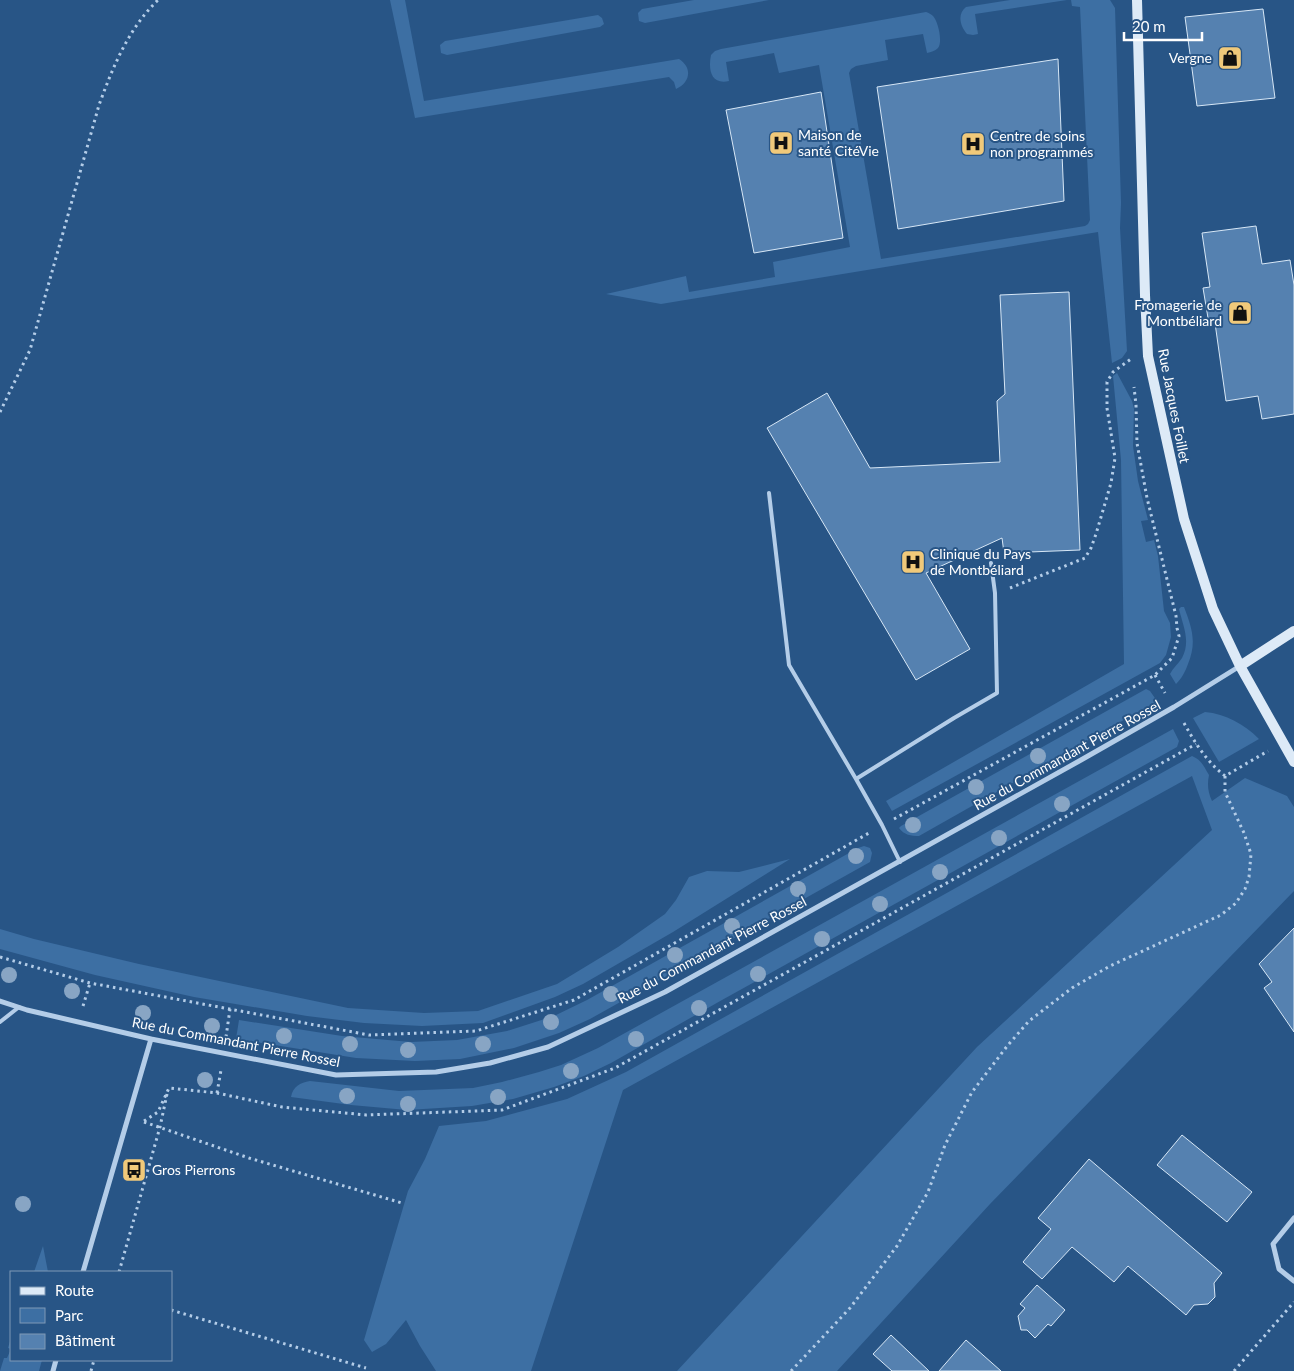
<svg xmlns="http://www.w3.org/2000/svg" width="1294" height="1371" font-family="Lato,sans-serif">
	<rect width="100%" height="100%" fill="#285586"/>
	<path fill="#3d6fa3" d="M390 0H405L424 101 679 59C693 68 690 83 676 89L674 82 669 77 415 118Z
		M694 0H769L645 23 639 21 638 13 642 9Z
		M1010 0H1067L975 14 978 34 973 35 967 34C960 26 957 14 966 7Z
		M1071 0H1110L1115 8 1121 203 1120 228 1127 351 1122 358 1112 363 1098 232 661 304 606 294 686 276 689 292 775 277 773 262 850 247 819 65 779 73 774 53 726 62 729 81C711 85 708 70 711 55L715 51 721 49 926 12C929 13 931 14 933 16 938 21 943 42 938 48 935 51 931 52 927 53L923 34 885 40 888 60 856 66 851 69 849 73 881 259 1085 226 1088 224 1090 220 1080 7 1072 6Z
		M598 15 602 18 604 24 600 27 447 55 441 53 440 45 445 41Z
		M1117 373 1132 401 1134 409 1133 446 1138 481 1148 520 1141 521 1146 542 1154 540 1158 556 1164 611 1170 623 1171 637 1166 655 1160 663 892 811 886 801 1124 664 1121 460 1113 376Z
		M1181 607H1184C1192 628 1197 642 1188 664 1185 672 1182 678 1176 684L1170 674C1173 668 1178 664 1182 658 1191 641 1183 626 1179 609Z
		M1146 689 1150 691 1157 701 1150 708 1138 712 919 836C911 836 904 835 899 828L901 826Z
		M1205 712C1226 714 1244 724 1259 739L1219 762 1193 718Z
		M1173 729 1179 741 1177 747 722 1000 611 1063 584 1076 554 1087 513 1099 472 1106 407 1110 351 1105 291 1097C293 1086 300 1083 310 1081L399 1091 473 1088 502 1082 539 1072 561 1065 598 1048Z
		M1192 756C1202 760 1204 767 1209 775 1207 785 1208 792 1212 801L1245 778 1287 796 1294 807V891L990 1204 837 1371H677L977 1047 1212 830 1192 776 623 1090 531 1371H436L420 1346 406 1320 386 1344 372 1352 364 1340 408 1191 425 1159 439 1126 486 1121 567 1099 626 1072Z
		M864 846 870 848 872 853 870 862 590 1019 559 1033 514 1048 460 1059 415 1061 356 1058 236 1039 239 1020 342 1036 411 1042 457 1040 507 1031 554 1016 587 1000 858 848Z
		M790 859 673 932 583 984 555 997 483 1023 422 1026 364 1023 307 1016 194 997 95 975 0 949V929L34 939 139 964 348 1008 424 1013 478 1011 557 984 618 947 665 914 676 900 689 877 707 871 739 872Z
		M43 1246 48 1272H34Z
		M11 1338V1360H42L39 1371H0L4 1358H7L11 1349 8 1348Z"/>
	<path fill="#5581b0" stroke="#d7e7f6" d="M1263 9 1275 98 1197 106 1185 17Z
		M1058 59 1064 201 898 229 877 87Z
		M821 92 843 238 754 253 726 110Z
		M1256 226 1262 264 1290 260 1294 285V414L1262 419 1258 396 1226 401 1215 323 1209 324 1203 288 1210 287 1202 233Z
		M1069 292 1080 550 1004 553 1002 538 926 573 970 649 916 680 767 428 827 393 870 468 1000 462 997 401 1005 394 1000 295Z
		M1294 928V1032L1264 988 1272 982 1259 964Z
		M1182 1135 1252 1192 1227 1222 1157 1165Z
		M1089 1159 1222 1273 1214 1283 1215 1297 1208 1304 1194 1305 1186 1315 1128 1266 1114 1282 1072 1247 1042 1279 1023 1262 1051 1229 1038 1218Z
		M1037 1285 1065 1310 1051 1326 1048 1324 1035 1338 1027 1330H1021L1018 1316 1025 1308 1020 1304Z
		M891 1335 929 1371H892L873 1354Z
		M966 1340 1001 1371H939Z"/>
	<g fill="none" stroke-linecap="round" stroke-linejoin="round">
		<path stroke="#b4cde8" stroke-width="3" stroke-dasharray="2.5 4" stroke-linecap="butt" d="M0 412 30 350 99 105C113 67 128 29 158 0
			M1010 588 1085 558 1091 548 1096 534 1111 483 1115 458 1107 408V382L1113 372 1131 359
			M1155 675 1165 693
			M1184 723C1195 743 1207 762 1225 776L1268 751
			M894 819 1155 675 1172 658 1179 636 1177 628 1176 616 1147 498 1137 443 1136 405 1134 387
			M0 957 90 983 369 1035 476 1031 574 1000 869 833
			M83 1006 90 983
			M226 1037 230 1009
			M217 1093 221 1070
			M144 1121 158 1112 169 1088 217 1093 282 1107 366 1115 502 1110 615 1068 1196 744
			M144 1122 249 1158 402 1203
			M119 1272 160 1127 167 1094
			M171 1310 366 1368
			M91 1371 94 1360
			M791 1371 850 1308 897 1246 928 1192 945 1145 972 1092 1008 1045 1029 1021 1072 988 1110 966 1221 915 1236 903 1245 889 1249 877 1251 854 1244 833 1225 792V776
			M1234 1371 1294 1302"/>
		<path stroke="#b4cde8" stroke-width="4" d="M769 493 789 665 856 779
			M900 862 882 825 856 779 954 718 997 693 995 593 991 563
			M0 1022 19 1007"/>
		<path stroke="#b4cde8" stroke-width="5" d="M0 1001 27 1010 151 1039 336 1075 436 1072 490 1063 548 1047 665 992 1081 760 1174 707 1240 666
			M1294 1218 1273 1244 1279 1269 1294 1281
			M83 1272 151 1039
			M53 1371 56 1360"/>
		<path stroke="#ddeaf7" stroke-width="10" d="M1137 0 1145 295 1148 356 1184 519 1213 609 1240 666 1294 762
			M1240 666 1294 631"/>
	</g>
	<g fill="#88a5c4">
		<circle cx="1038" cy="756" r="8"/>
		<circle cx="976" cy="787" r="8"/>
		<circle cx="1062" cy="804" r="8"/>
		<circle cx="913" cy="825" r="8"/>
		<circle cx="999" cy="838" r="8"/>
		<circle cx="856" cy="856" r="8"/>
		<circle cx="940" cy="872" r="8"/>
		<circle cx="798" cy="889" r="8"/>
		<circle cx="880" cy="904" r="8"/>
		<circle cx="732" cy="926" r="8"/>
		<circle cx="822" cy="939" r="8"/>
		<circle cx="675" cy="955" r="8"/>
		<circle cx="758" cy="974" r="8"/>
		<circle cx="9" cy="975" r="8"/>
		<circle cx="72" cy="991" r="8"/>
		<circle cx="611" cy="994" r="8"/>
		<circle cx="699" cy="1008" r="8"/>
		<circle cx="143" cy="1013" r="8"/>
		<circle cx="551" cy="1022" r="8"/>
		<circle cx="212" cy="1026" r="8"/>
		<circle cx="284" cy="1036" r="8"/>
		<circle cx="636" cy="1039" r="8"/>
		<circle cx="350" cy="1044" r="8"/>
		<circle cx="483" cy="1044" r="8"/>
		<circle cx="408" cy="1050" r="8"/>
		<circle cx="571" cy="1071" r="8"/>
		<circle cx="205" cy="1080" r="8"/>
		<circle cx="347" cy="1096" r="8"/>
		<circle cx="498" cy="1097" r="8"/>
		<circle cx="408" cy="1104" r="8"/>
		<circle cx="23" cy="1204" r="8"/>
	</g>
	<defs>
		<symbol id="shop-square" viewBox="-11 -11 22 22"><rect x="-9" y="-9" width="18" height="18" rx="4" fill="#f0c97a" stroke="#285586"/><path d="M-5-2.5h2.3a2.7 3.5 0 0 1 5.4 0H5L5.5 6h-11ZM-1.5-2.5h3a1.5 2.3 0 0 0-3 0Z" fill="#111"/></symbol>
		<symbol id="hospital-square" viewBox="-11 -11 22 22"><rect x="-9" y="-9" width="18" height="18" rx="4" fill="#f0c97a" stroke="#285586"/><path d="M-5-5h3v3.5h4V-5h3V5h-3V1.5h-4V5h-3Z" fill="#111"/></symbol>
		<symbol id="bus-square" viewBox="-11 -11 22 22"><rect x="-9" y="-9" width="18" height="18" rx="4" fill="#f0c97a" stroke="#285586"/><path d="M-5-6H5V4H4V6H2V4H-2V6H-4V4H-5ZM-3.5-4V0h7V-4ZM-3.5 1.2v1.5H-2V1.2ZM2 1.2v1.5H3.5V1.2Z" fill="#111"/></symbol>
	</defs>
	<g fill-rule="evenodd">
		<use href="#shop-square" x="1216" y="44" width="28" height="28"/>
		<use href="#hospital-square" x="767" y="129" width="28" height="28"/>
		<use href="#hospital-square" x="959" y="130" width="28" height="28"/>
		<use href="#shop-square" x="1226" y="299" width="28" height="28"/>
		<use href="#hospital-square" x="899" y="548" width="28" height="28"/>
		<use href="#bus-square" x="120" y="1156" width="28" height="28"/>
	</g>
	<g text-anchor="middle" stroke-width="4" stroke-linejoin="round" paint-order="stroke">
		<g font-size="14" fill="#fff" stroke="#285586" text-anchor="start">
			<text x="1212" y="63" text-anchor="end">Vergne</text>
			<text x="798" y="140">Maison de<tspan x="798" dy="16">santé CitéVie</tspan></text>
			<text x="990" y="141">Centre de soins<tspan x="990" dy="16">non programmés</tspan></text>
			<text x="1222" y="310" text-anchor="end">Fromagerie de<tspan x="1222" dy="16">Montbéliard</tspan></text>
			<text x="930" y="559">Clinique du Pays<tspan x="930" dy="16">de Montbéliard</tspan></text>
			<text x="152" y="1175">Gros Pierrons</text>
		</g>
		<g font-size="14" fill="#fff" stroke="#285586">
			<text transform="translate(1174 406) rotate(79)" y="5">Rue Jacques Foillet</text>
			<text transform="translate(1067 755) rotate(-29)" y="5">Rue du Commandant Pierre Rossel</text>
			<text transform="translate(712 950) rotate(-28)" y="5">Rue du Commandant Pierre Rossel</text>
			<text transform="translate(236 1042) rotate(11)" y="5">Rue du Commandant Pierre Rossel</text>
		</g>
	</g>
	<rect x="10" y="1271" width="162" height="90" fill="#285586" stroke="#7e99b6"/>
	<rect x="20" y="1287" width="25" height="8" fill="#ddeaf7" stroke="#7e99b6"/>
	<text x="55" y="1296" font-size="15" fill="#ffffff">Route</text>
	<rect x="20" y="1308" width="25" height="15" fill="#3d6fa3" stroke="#7e99b6"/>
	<text x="55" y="1321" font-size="15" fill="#ffffff">Parc</text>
	<rect x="20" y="1334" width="25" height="15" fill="#5581b0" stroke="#7e99b6"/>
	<text x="55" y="1346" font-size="15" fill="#ffffff">Bâtiment</text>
	<path d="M1124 32v8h78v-8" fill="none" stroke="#ffffff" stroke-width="2.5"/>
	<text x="1132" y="32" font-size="15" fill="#ffffff" stroke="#285586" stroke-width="4" paint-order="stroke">20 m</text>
</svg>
